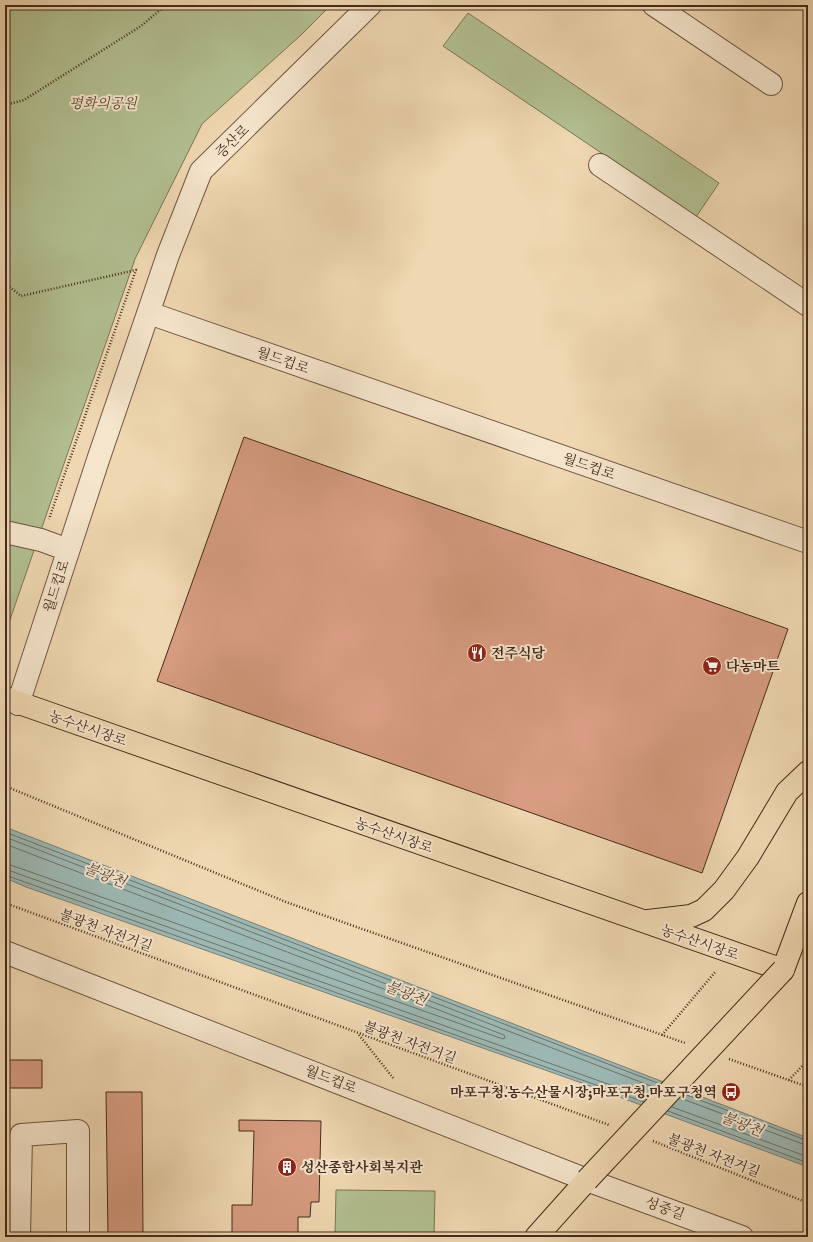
<svg xmlns="http://www.w3.org/2000/svg" width="813" height="1242" font-family="'IM FELL English','Noto Serif KR',serif">
	<rect width="100%" height="100%" fill="#efd7b1"/>
	<filter id="stains"><feTurbulence type="fractalNoise" baseFrequency=".005" numOctaves="4"/><feColorMatrix values="0 0 0 0 .2 0 0 0 0 .09 0 0 0 0 .02 0 0 0 .5 -.17"/></filter>
	<radialGradient id="worn" r=".72"><stop offset=".6" stop-color="#630" stop-opacity="0"/><stop offset="1" stop-color="#630" stop-opacity=".3"/></radialGradient>
	<path fill="#b2bf91" stroke="#7c7557" d="M5 5H331L301 35 202 124 135 259 5 634Z
		M468 13 719 183 696 217 443 46Z
		M336 1190 435 1191 434 1237H335Z"/>
	<path fill="#9cb8b4" stroke="#798078" d="M5 827 808 1138V1167L579 1082 26 887 5 878Z"/>
	<g fill="none" stroke-linecap="round" stroke-linejoin="round">
		<path stroke="#707268" stroke-width="1" d="M5 832 660 1084
			M5 837 656 1088
			M5 844 504 1035 505 1038 503 1039 5 863
			M5 869 647 1098
			M5 875 644 1102
			M684 1094 808 1141
			M680 1098 808 1146
			M672 1107 808 1157
			M668 1111 808 1163"/>
	</g>
	<path fill="#d79c81" stroke="#452b1d" d="M244 437 788 629 702 873 157 681Z
		M5 1060H42V1088H5Z
		M106 1092H142L143 1237H108Z
		M239 1120 321 1121 319 1202H311L310 1217H298V1237L232 1236V1205H252L254 1131H239Z"/>
	<g fill="none" stroke-linecap="round" stroke-linejoin="round">
		<defs>
			<path id="minor" d="M654 5 771 84
				M600 165 808 305
				M149 313 808 542
				M5 532 41 540 68 550
				M18 704 99 457 168 255 201 171 370 5
				M5 952 587 1180 742 1237
				M19 1237 21 1135 78 1131V1237"/>
			<path id="major" d="M5 698 783 970 808 903
				M648 921 691 916 704 910 724 890 748 857 787 792 808 772
				M536 1237 587 1180"/>
		</defs>
		<use href="#minor" stroke="#705642" stroke-width="24"/>
		<use href="#major" stroke="#452b1d" stroke-width="24"/>
		<path stroke="#452b1d" stroke-width="2.5" stroke-dasharray="1 2" stroke-linecap="butt" d="M5 105 24 100 141 26 166 5
			M5 283 21 296 136 270 49 519
			M5 786 286 902 685 1043
			M5 903 609 1125
			M359 1035 394 1079
			M662 1035 716 971
			M729 1059 808 1087
			M789 1080 808 1060
			M653 1141 808 1203"/>
		<use href="#minor" stroke="#f5e5cc" stroke-width="22"/>
		<use href="#major" stroke="#efd7b1" stroke-width="22"/>
		<defs>
			<path id="major-bridge" d="M587 1180 783 970"/>
		</defs>
		<use href="#major-bridge" stroke="#452b1d" stroke-width="24" stroke-linecap="butt"/>
		<use href="#major-bridge" stroke="#efd7b1" stroke-width="22"/>
	</g>
	<defs>
		<symbol id="restaurant-disc" viewBox="-11 -11 22 22"><circle r="9.5" fill="#8f2418" stroke="#f5e5cc"/><path d="M-5-6h1v4h1v-4h1v4h1v-4h1v5L-1.5 .5V6h-2V.5L-5-1ZM5-6V6H3V1.5H1.5Q1.5-4 5-6Z" fill="#fff"/></symbol>
		<symbol id="supermarket-disc" viewBox="-11 -11 22 22"><circle r="9.5" fill="#8f2418" stroke="#f5e5cc"/><path d="M-6-5.5h2.5l.6 2H6L4.5 2H-2.5L-4.4-4H-6ZM-1.5 3.2a1.3 1.3 0 1 0 .1 0ZM3 3.2a1.3 1.3 0 1 0 .1 0Z" fill="#fff"/></symbol>
		<symbol id="bus-disc" viewBox="-11 -11 22 22"><circle r="9.5" fill="#8f2418" stroke="#f5e5cc"/><path d="M-5-6H5V4H4V6H2V4H-2V6H-4V4H-5ZM-3.5-4V0h7V-4ZM-3.5 1.2v1.5H-2V1.2ZM2 1.2v1.5H3.5V1.2Z" fill="#fff"/></symbol>
		<symbol id="building-disc" viewBox="-11 -11 22 22"><circle r="9.5" fill="#8f2418" stroke="#f5e5cc"/><path d="M-4-6H4V6H1V3H-1V6H-4ZM-2.5-4.3h1.7v1.8h-1.7ZM.8-4.3h1.7v1.8H.8ZM-2.5-1h1.7V.8h-1.7ZM.8-1h1.7V.8H.8Z" fill="#fff"/></symbol>
	</defs>
	<g fill-rule="evenodd">
		<use href="#restaurant-disc" x="466" y="642" width="22" height="22"/>
		<use href="#supermarket-disc" x="701" y="655" width="22" height="22"/>
		<use href="#bus-disc" x="720" y="1081" width="22" height="22"/>
		<use href="#building-disc" x="276" y="1156" width="22" height="22"/>
	</g>
	<g text-anchor="middle" stroke-width="4" stroke-linejoin="round" paint-order="stroke">
		<g font-size="14" font-style="italic" fill="#5b4934" stroke="#f5e5cc">
			<text x="103" y="108">평화의공원</text>
		</g>
		<g font-size="14" fill="#452b1d" stroke="#f5e5cc">
			<text transform="translate(232 141) rotate(-44)" y="5">증산로</text>
			<text transform="translate(283 360) rotate(19)" y="5">월드컵로</text>
			<text transform="translate(589 466) rotate(19)" y="5">월드컵로</text>
			<text transform="translate(56 586) rotate(-72)" y="5">월드컵로</text>
			<text transform="translate(88 728) rotate(19)" y="5">농수산시장로</text>
			<text transform="translate(394 835) rotate(19)" y="5">농수산시장로</text>
			<text transform="translate(106 930) rotate(20)" y="5">불광천 자전거길</text>
			<text transform="translate(700 942) rotate(19)" y="5">농수산시장로</text>
			<text transform="translate(410 1042) rotate(20)" y="5">불광천 자전거길</text>
			<text transform="translate(331 1079) rotate(21)" y="5">월드컵로</text>
			<text transform="translate(714 1155) rotate(21)" y="5">불광천 자전거길</text>
			<text transform="translate(665 1208) rotate(20)" y="5">성중길</text>
		</g>
		<g font-size="14" font-weight="bold" fill="#452b1d" stroke="#f5e5cc" text-anchor="start">
			<text x="491" y="658">전주식당</text>
			<text x="726" y="671">다농마트</text>
			<text x="717" y="1097" text-anchor="end">마포구청.농수산물시장;마포구청.마포구청역</text>
			<text x="301" y="1172">성산종합사회복지관</text>
		</g>
		<g font-size="15" font-style="italic" fill="#56473b" stroke="#f5e5cc">
			<text transform="translate(105 875) rotate(21)" y="5">불광천</text>
			<text transform="translate(406 993) rotate(21)" y="5">불광천</text>
			<text transform="translate(742 1124) rotate(21)" y="5">불광천</text>
		</g>
	</g>
	<rect width="813" height="1242" fill="none" stroke="#efd7b1" stroke-width="20"/>
	<rect x="6" y="6" width="801" height="1230" fill="none" stroke="#452b1d" stroke-width="2"/>
	<rect x="10" y="10" width="793" height="1222" fill="none" stroke="#452b1d"/>
	<rect width="100%" height="100%" filter="url(#stains)"/>
	<rect width="100%" height="100%" fill="url(#worn)"/>
</svg>
